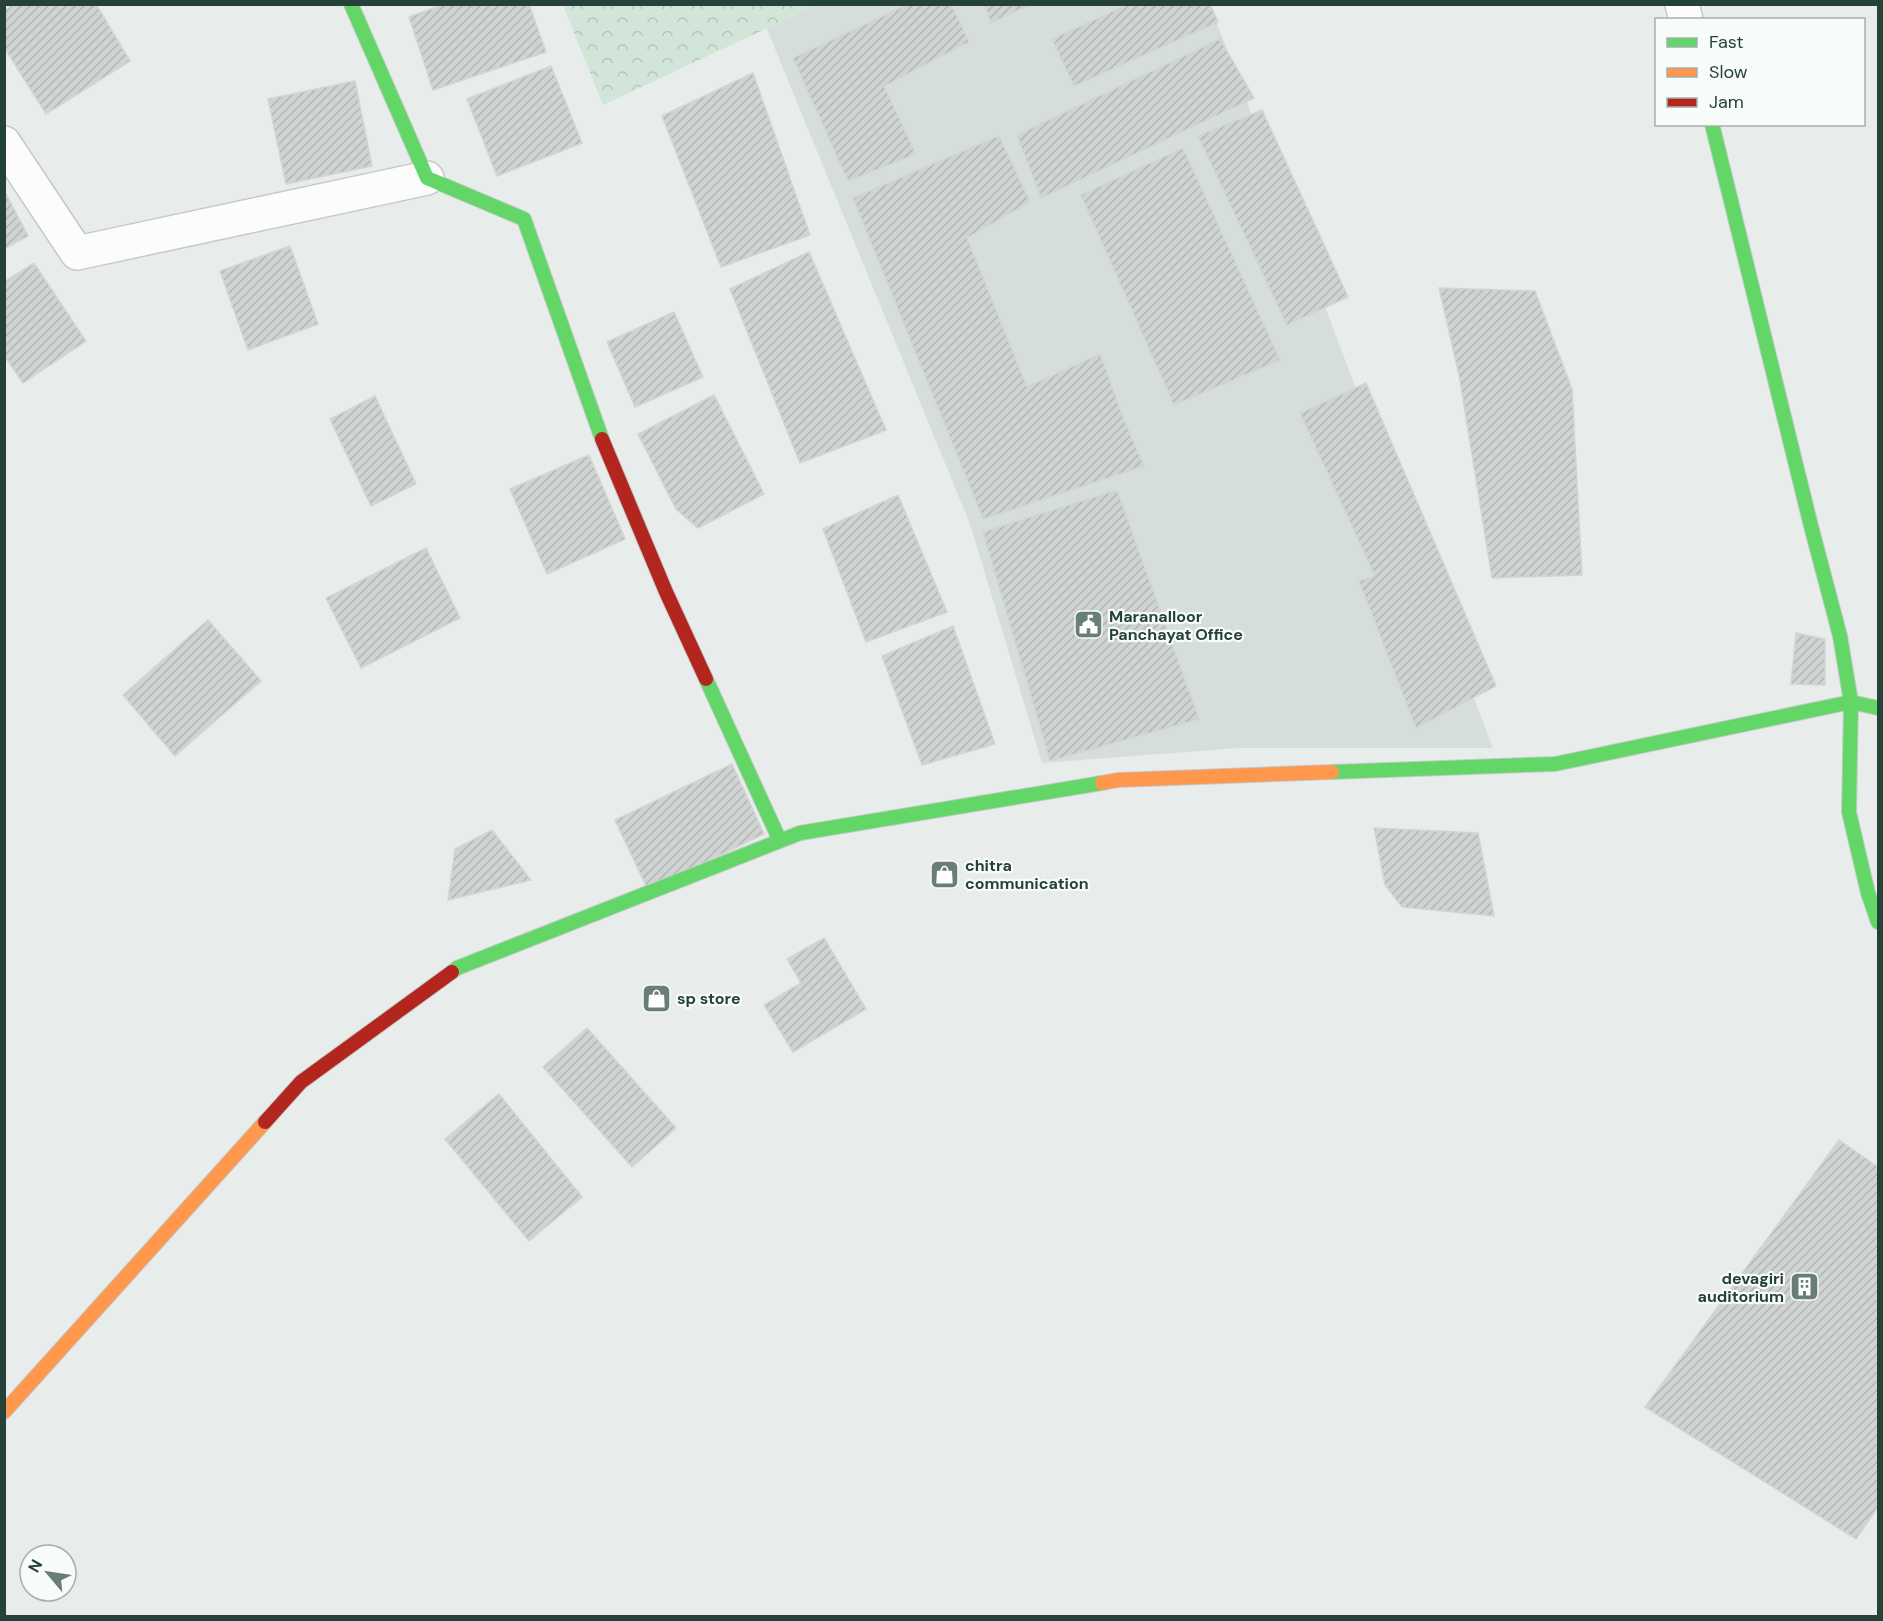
<svg xmlns="http://www.w3.org/2000/svg" width="1883" height="1621" font-family="'DM Sans',sans-serif">
	<defs>
		<pattern id="park-crowns" width="20" height="18" patternUnits="userSpaceOnUse" patternTransform="scale(1.5)"><rect width="20" height="18" fill="#d1e6d8"/><path d="M2 6a3 3 0 1 1 6 0M12 15a3 3 0 1 1 6 0" fill="none" stroke="#b3c6ba"/></pattern>
		<pattern id="building-hatch" width="6" height="6" patternUnits="userSpaceOnUse" patternTransform="scale(1.5)"><rect width="6" height="6" fill="#cfd4d2"/><path d="M-1 1l2-2M0 6l6-6M5 7l2-2" fill="none" stroke="#b2b7b5"/></pattern>
	</defs>
	<rect width="100%" height="100%" fill="#e8edeb"/>
	<path fill="#d6dedb" d="M574 5H1210L1493 748H1239L1042 763 970 524 764 22Z"/>
	<path fill="url(#park-crowns)" d="M563 5H817L603 105Z"/>
	<path fill="url(#building-hatch)" stroke="#d1d6d4" stroke-width="1.5" d="M14 4H96L130 61 46 114 4 47V11Z
		M445 4H529L546 52 433 90 409 17Z
		M909 4H951L969 42 884 86 916 154 848 181 793 58Z
		M984 4H1031L991 23Z
		M1129 4H1210L1218 22 1074 86 1052 39Z
		M1220 39 1254 98 1041 198 1017 135Z
		M551 66 582 143 497 176 467 99Z
		M753 73 810 235 721 267 662 116Z
		M355 81 372 166 286 184 268 99Z
		M1262 110 1348 297 1287 325 1198 136Z
		M999 136 1030 202 967 238 1027 387 1100 354 1124 420 1144 466 983 519 853 198Z
		M1183 148 1280 360 1174 405 1081 195Z
		M4 190 28 236 4 249Z
		M290 246 318 324 248 350 220 271Z
		M809 252 886 430 800 463 730 289Z
		M34 263 86 341 23 383 4 355V282Z
		M1439 288 1535 291 1572 389 1582 575 1492 578 1459 375Z
		M674 312 703 377 635 407 607 342Z
		M1366 383 1496 686 1416 728 1359 581 1375 576 1300 413Z
		M714 395 764 494 698 528 676 509 638 434Z
		M375 396 416 484 371 506 330 419Z
		M589 455 625 539 547 574 510 489Z
		M1117 490 1199 719 1050 761 983 532Z
		M898 495 947 612 866 642 823 529Z
		M426 548 460 618 361 668 326 598Z
		M208 620 261 681 175 756 123 695Z
		M953 626 995 744 922 765 882 656Z
		M1796 633 1825 639V685L1791 684Z
		M732 764 764 834 648 890 615 820Z
		M1374 828 1478 833 1494 916 1402 907 1385 885Z
		M492 830 531 880 448 900 455 849Z
		M824 938 866 1009 793 1052 764 1005 801 983 787 959Z
		M587 1028 676 1128 632 1167 543 1067Z
		M499 1094 582 1197 529 1241 445 1139Z
		M1839 1140 1878 1167V1507L1856 1539 1645 1407Z"/>
	<g fill="none" stroke-linecap="round" stroke-linejoin="round">
		<defs>
			<path id="street" d="M1682 4 1686 20
				M4 143 77 253 427 178"/>
			<path id="fast" d="M351 4 427 178 524 219 602 439
				M1712 124 1811 526 1840 636 1851 702 1849 812 1868 893 1878 922
				M706 679 780 841
				M1332 772 1555 764 1851 702 1878 708
				M452 972 457 968 800 833 1102 783"/>
			<path id="slow" d="M1102 783 1118 780 1332 772
				M4 1412 265 1122"/>
			<path id="jam" d="M602 439 666 592 706 679
				M265 1122 301 1082 452 972"/>
		</defs>
		<use href="#street" stroke="#c5cac8" stroke-width="36"/>
		<use href="#fast" stroke="#c3cbc8" stroke-width="16"/>
		<use href="#slow" stroke="#c3cbc8" stroke-width="16"/>
		<use href="#jam" stroke="#c3cbc8" stroke-width="16"/>
		<use href="#street" stroke="#fcfcfc" stroke-width="33"/>
		<use href="#fast" stroke="#63d668" stroke-width="14"/>
		<use href="#slow" stroke="#ff974d" stroke-width="14"/>
		<use href="#jam" stroke="#b3261e" stroke-width="14"/>
	</g>
	<defs>
		<symbol id="civic-square" viewBox="-11 -11 22 22"><rect x="-9" y="-9" width="18" height="18" rx="4" fill="#697e78" stroke="#f7fbf9"/><path d="M-.6-6.5H3V-4.5H.6V-3L4-1V1h2V6H-6V1h2V-1L-.6-3ZM-1.2 2.5V6h2.4V2.5Z" fill="#fff"/></symbol>
		<symbol id="shop-square" viewBox="-11 -11 22 22"><rect x="-9" y="-9" width="18" height="18" rx="4" fill="#697e78" stroke="#f7fbf9"/><path d="M-5-2.5h2.3a2.7 3.5 0 0 1 5.4 0H5L5.5 6h-11ZM-1.5-2.5h3a1.5 2.3 0 0 0-3 0Z" fill="#fff"/></symbol>
		<symbol id="building-square" viewBox="-11 -11 22 22"><rect x="-9" y="-9" width="18" height="18" rx="4" fill="#697e78" stroke="#f7fbf9"/><path d="M-4-6H4V6H1V3H-1V6H-4ZM-2.5-4.3h1.7v1.8h-1.7ZM.8-4.3h1.7v1.8H.8ZM-2.5-1h1.7V.8h-1.7ZM.8-1h1.7V.8H.8Z" fill="#fff"/></symbol>
	</defs>
	<g fill-rule="evenodd">
		<use href="#civic-square" x="1072" y="608" width="33" height="33"/>
		<use href="#shop-square" x="928" y="858" width="33" height="33"/>
		<use href="#shop-square" x="640" y="982" width="33" height="33"/>
		<use href="#building-square" x="1788" y="1270" width="33" height="33"/>
	</g>
	<g text-anchor="middle" stroke-width="4.5" stroke-linejoin="round" paint-order="stroke">
		<g font-size="16" font-weight="bold" fill="#24423a" stroke="#f7fbf9" text-anchor="start">
			<text x="1109" y="622">Maranalloor<tspan x="1109" dy="18">Panchayat Office</tspan></text>
			<text x="965" y="871">chitra<tspan x="965" dy="18">communication</tspan></text>
			<text x="677" y="1004">sp store</text>
			<text x="1784" y="1284" text-anchor="end">devagiri<tspan x="1784" dy="18">auditorium</tspan></text>
		</g>
	</g>
	<rect width="1883" height="1621" fill="none" stroke="#24423a" stroke-width="12"/>
	<rect x="1655" y="18" width="210" height="108" fill="#f7fbf9" stroke="#a3b1ad" stroke-width="1.5"/>
	<rect x="1667" y="38" width="30" height="9" fill="#63d668" stroke="#a3b1ad" stroke-width="1.5"/>
	<text x="1709" y="48" font-size="18" fill="#24423a">Fast</text>
	<rect x="1667" y="68" width="30" height="9" fill="#ff974d" stroke="#a3b1ad" stroke-width="1.5"/>
	<text x="1709" y="78" font-size="18" fill="#24423a">Slow</text>
	<rect x="1667" y="98" width="30" height="9" fill="#b3261e" stroke="#a3b1ad" stroke-width="1.5"/>
	<text x="1709" y="108" font-size="18" fill="#24423a">Jam</text>
	<g transform="translate(48 1573) rotate(299)"><circle r="28" fill="#f7fbf9" stroke="#a3b1ad" stroke-width="1.5"/>
	<path d="M0-4.5L10 22L0 15L-10 22Z" fill="#697e78"/>
	<text y="-9" font-size="16" font-weight="bold" text-anchor="middle" fill="#24423a">N</text>
	</g>
</svg>
